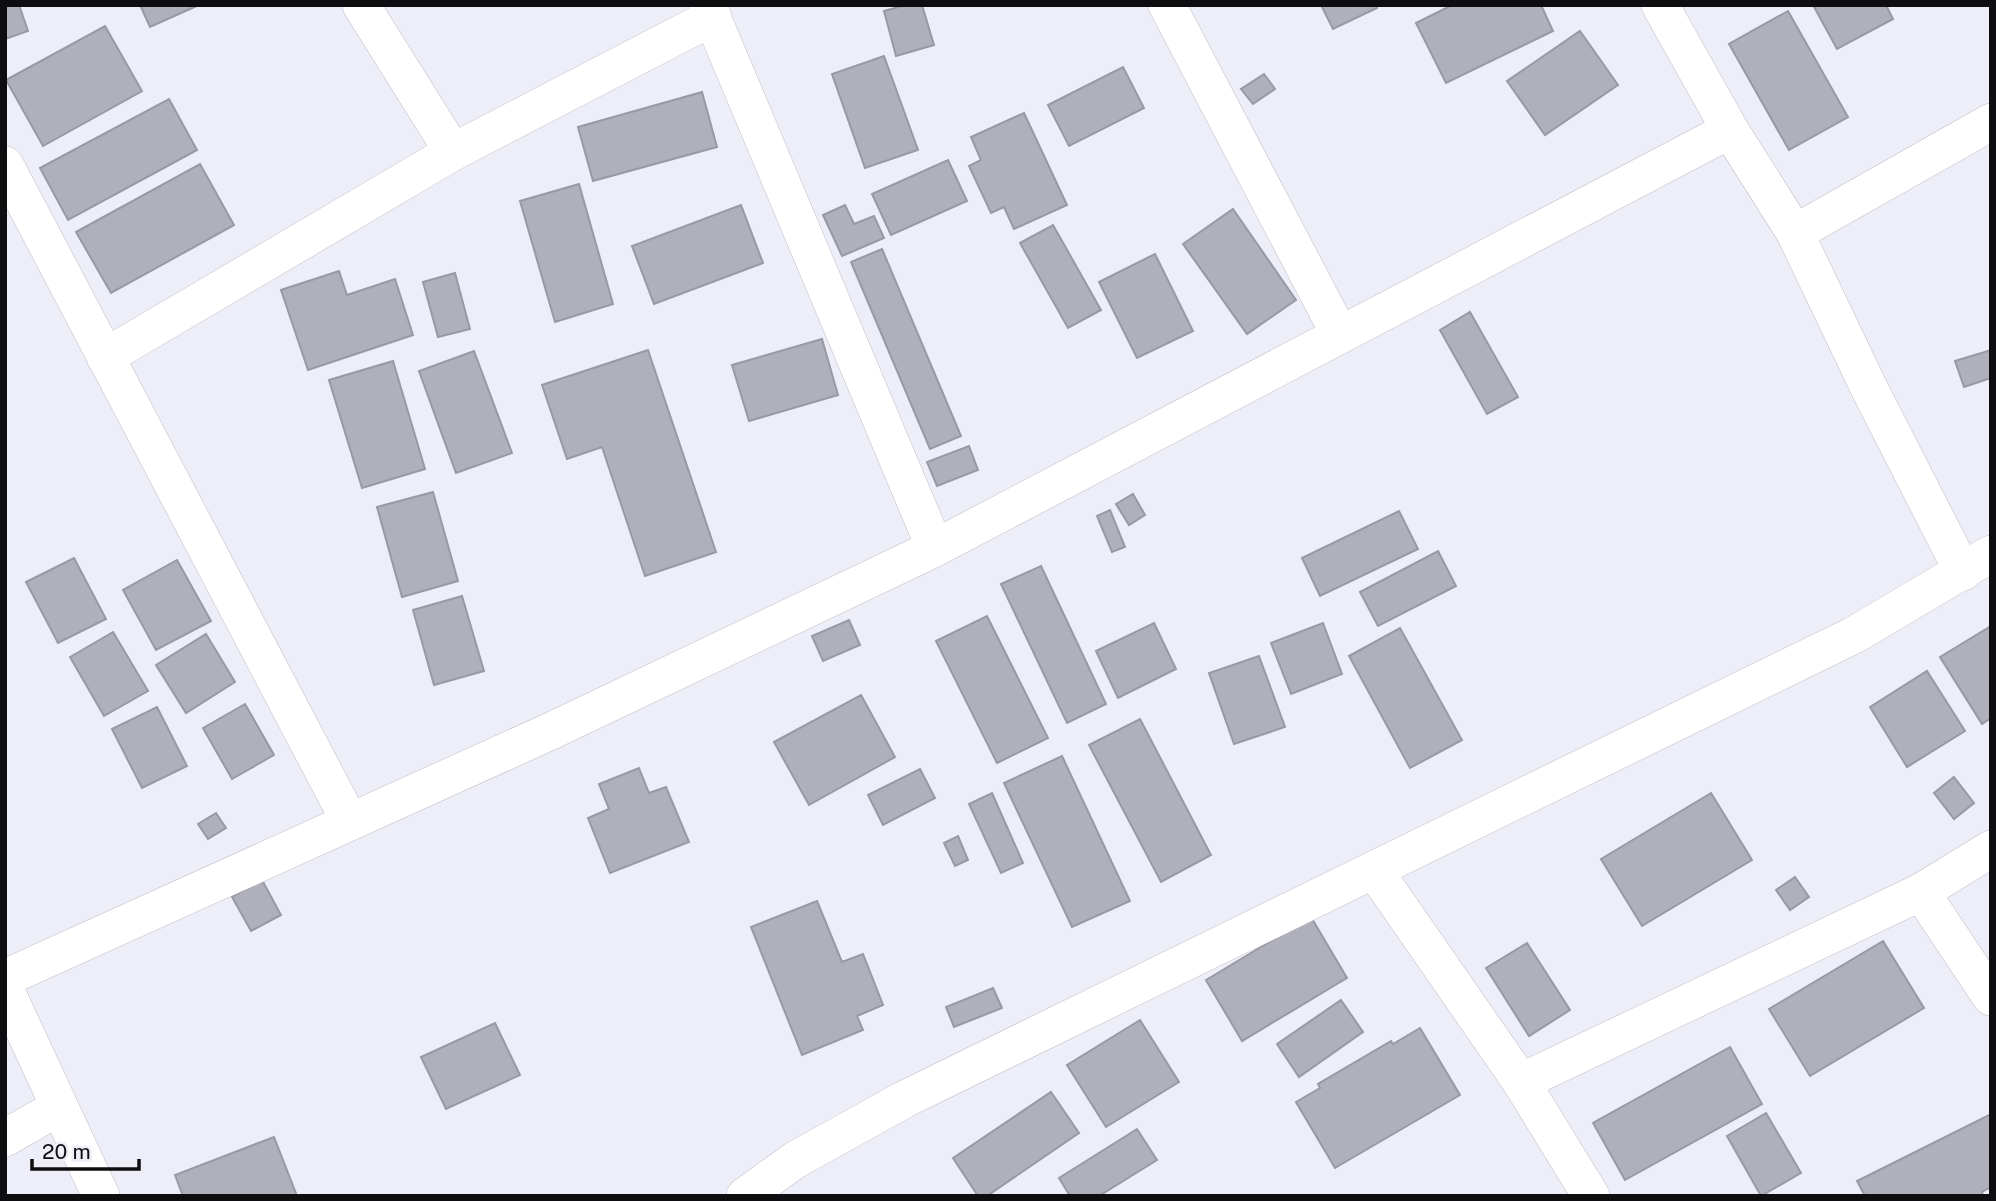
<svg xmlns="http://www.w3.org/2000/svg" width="1996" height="1201" font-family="'Public Sans',sans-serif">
	<rect width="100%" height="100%" fill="#edeef8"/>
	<path fill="#afb0b9" stroke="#9899a2" stroke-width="2" d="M12 5H19L28 31 5 39V7Z
		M140 5H199L150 27Z
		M906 5H922L934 45 896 56 884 11Z
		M1321 5H1376L1377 8 1333 29Z
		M1452 5H1541L1553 31 1446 83 1416 23Z
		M1813 5H1886L1893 19 1837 49Z
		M1788 11 1848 117 1789 150 1729 44Z
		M105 26 142 91 43 146 6 80Z
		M1580 31 1618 85 1545 135 1507 81Z
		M884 56 918 150 865 168 832 74Z
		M1123 67 1144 108 1069 146 1048 105Z
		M1264 74 1275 89 1253 104 1241 89Z
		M702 92 717 147 593 181 578 127Z
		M169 99 197 150 68 220 40 168Z
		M1024 113 1067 205 1014 229 1004 207 991 213 969 166 981 160 971 137Z
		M948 160 967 201 891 235 872 194Z
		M200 164 234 225 111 293 76 232Z
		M579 184 613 304 555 322 520 201Z
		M741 205 763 263 654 304 632 246Z
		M845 205 854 224 874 216 884 238 842 256 823 215Z
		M1233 209 1296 300 1247 334 1183 244Z
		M1053 225 1101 310 1068 328 1020 243Z
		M882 249 961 436 930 449 851 262Z
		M1155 254 1193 331 1137 358 1099 282Z
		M339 271 347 295 395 279 413 335 308 370 281 290Z
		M455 273 470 329 438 337 423 282Z
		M1470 312 1518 397 1487 414 1440 330Z
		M822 339 838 395 749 421 732 365Z
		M648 350 716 552 645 576 602 447 567 459 542 385Z
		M1991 350V378L1964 387 1955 361Z
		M474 351 512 453 456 473 419 371Z
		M393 361 425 469 362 488 329 380Z
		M969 446 978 470 937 486 927 462Z
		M433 492 458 581 402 597 377 507Z
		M1133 494 1145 515 1129 525 1116 504Z
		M1110 510 1125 547 1112 552 1097 516Z
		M1399 511 1418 549 1320 596 1302 558Z
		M1438 551 1456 586 1378 626 1360 592Z
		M74 558 106 619 58 643 26 582Z
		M177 560 211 621 156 650 123 590Z
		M1041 566 1106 704 1067 723 1001 584Z
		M462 596 484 671 434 685 413 610Z
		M987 616 1048 738 997 763 936 641Z
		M849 620 860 645 823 661 812 636Z
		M1154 623 1176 669 1118 698 1096 651Z
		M1323 623 1342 674 1291 694 1271 643Z
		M1991 626V718L1982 724 1940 657Z
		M1400 628 1462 740 1410 768 1349 656Z
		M113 632 148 691 104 716 70 657Z
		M206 634 235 682 186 713 156 665Z
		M1259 656 1285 727 1234 744 1209 673Z
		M1927 671 1965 731 1907 767 1870 707Z
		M861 695 895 757 809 805 774 742Z
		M245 704 274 755 232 779 203 728Z
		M157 707 187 766 142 788 112 729Z
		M1140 719 1211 855 1161 882 1089 745Z
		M1062 756 1130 901 1072 927 1004 783Z
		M639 768 649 793 666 787 689 842 610 873 588 818 609 809 599 784Z
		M920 769 935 798 883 825 868 795Z
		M1954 777 1974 803 1954 819 1934 793Z
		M992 793 1023 863 1001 873 969 804Z
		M1711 793 1752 860 1642 926 1601 859Z
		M216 813 226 828 208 839 198 824Z
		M958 836 968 860 955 866 944 843Z
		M1795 877 1809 897 1790 910 1776 890Z
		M262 880 281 915 251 931 232 897Z
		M817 901 842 962 863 954 883 1005 857 1016 863 1030 802 1055 751 927Z
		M1311 917 1347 978 1242 1041 1206 980Z
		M1883 941 1924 1008 1810 1076 1769 1009Z
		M1527 943 1570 1010 1529 1036 1486 968Z
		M993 988 1002 1008 954 1027 946 1007Z
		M1341 1000 1363 1032 1299 1077 1277 1044Z
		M1140 1020 1179 1082 1106 1127 1067 1065Z
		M495 1023 520 1075 446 1109 421 1057Z
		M1420 1028 1460 1095 1335 1168 1296 1102 1320 1088 1318 1084 1391 1041 1393 1044Z
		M1730 1047 1762 1104 1625 1180 1593 1123Z
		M1051 1092 1079 1133 987 1196H978L953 1158Z
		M1766 1113 1801 1173 1761 1196 1727 1136Z
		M1991 1114V1187L1982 1192 1983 1196H1865L1857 1181Z
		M1137 1129 1157 1160 1099 1196H1070L1059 1178Z
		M274 1137 297 1196H183L175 1175Z"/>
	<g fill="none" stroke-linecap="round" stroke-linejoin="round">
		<defs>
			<path id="street" d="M361 5 453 152
				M707 5 935 548
				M1167 5 1340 335
				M1660 5 1730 130 1795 233 1869 388 1963 572
				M5 165 350 822
				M1795 233 1991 122
				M105 357 453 152 713 17
				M1374 870 1521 1082 1591 1196
				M1921 892 1991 997
				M5 978 551 731 935 548 1730 130
				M5 989 101 1196
				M1521 1082 1921 892 1991 849
				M5 1138 59 1107
				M745 1196 795 1160 905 1099 1854 635 1991 554"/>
		</defs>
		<use href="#street" stroke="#bebfc8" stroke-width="38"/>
		<use href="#street" stroke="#fff" stroke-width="37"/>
	</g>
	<rect width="1996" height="1201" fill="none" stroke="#0e0e11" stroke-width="14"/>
	<path d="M32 1159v10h107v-10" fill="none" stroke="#0e0e11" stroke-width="3.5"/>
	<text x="42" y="1159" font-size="21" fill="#0e0e11" stroke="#edeef8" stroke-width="5" paint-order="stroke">20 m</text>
</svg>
